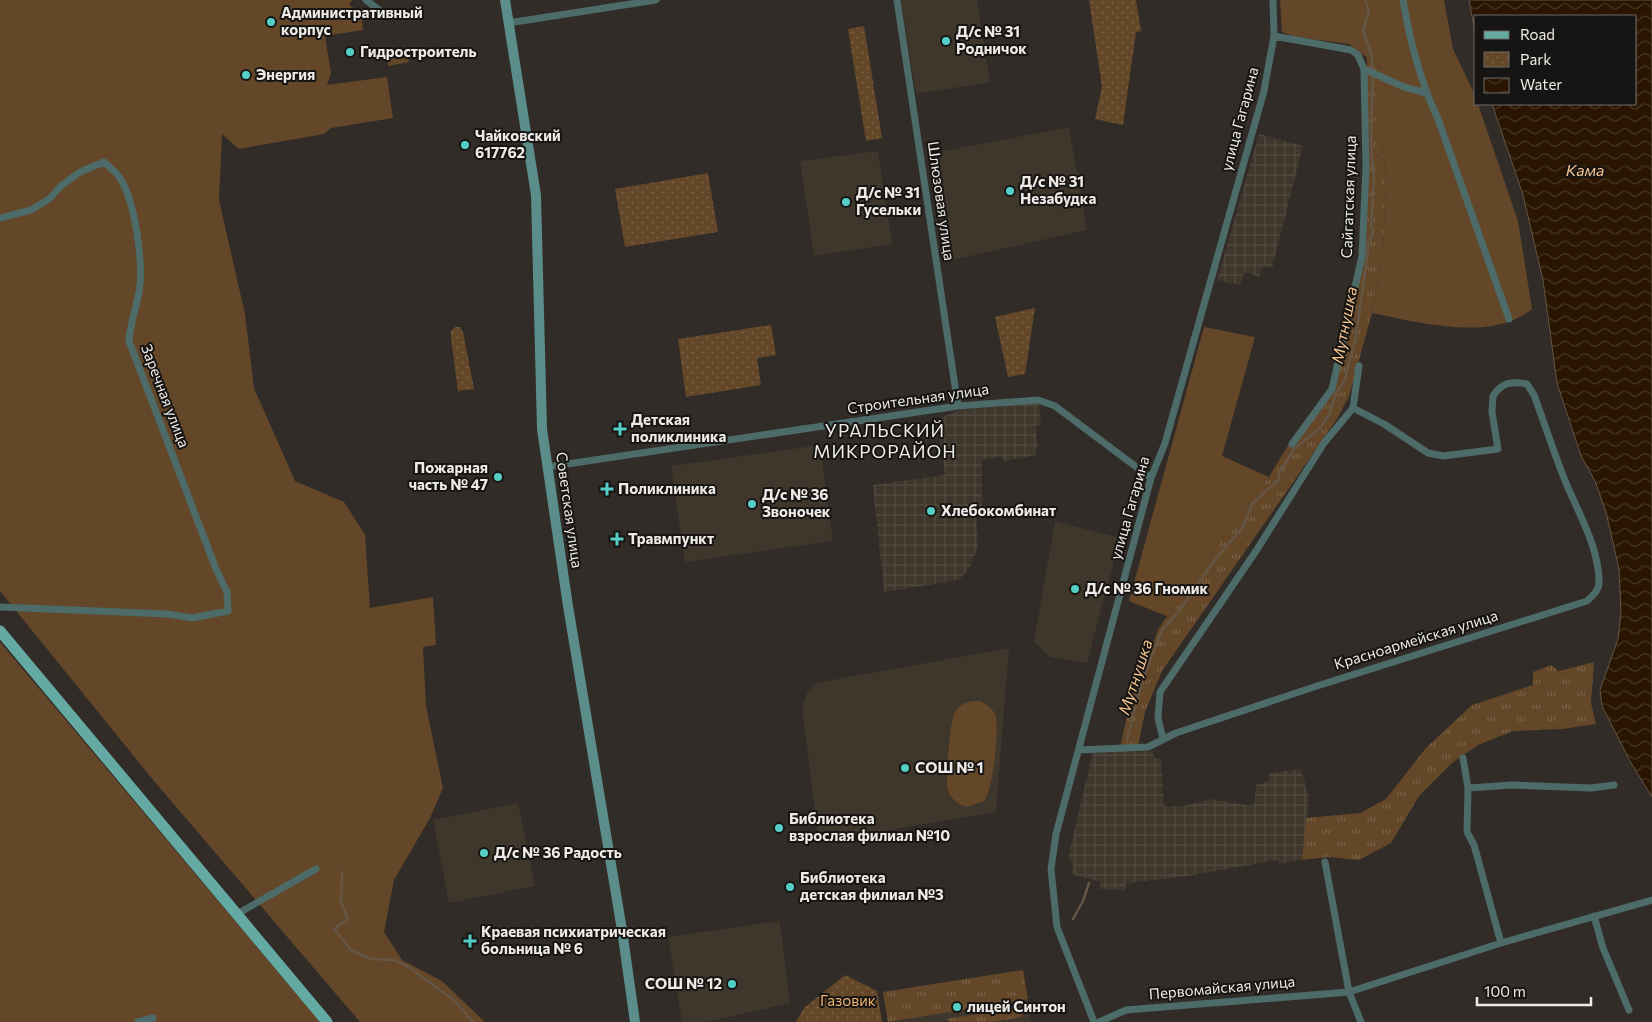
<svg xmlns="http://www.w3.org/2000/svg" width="1652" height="1022" font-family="Commissioner,sans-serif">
	<defs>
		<pattern id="industrial-grid" width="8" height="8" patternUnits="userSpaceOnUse" patternTransform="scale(1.25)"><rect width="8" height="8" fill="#3f362c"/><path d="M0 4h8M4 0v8" fill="none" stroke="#524a40"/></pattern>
		<pattern id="grass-tufts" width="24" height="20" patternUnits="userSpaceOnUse" patternTransform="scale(1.25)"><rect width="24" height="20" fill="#634728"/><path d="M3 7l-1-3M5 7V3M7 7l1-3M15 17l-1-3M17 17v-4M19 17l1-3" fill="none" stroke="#7a6247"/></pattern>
		<pattern id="park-dots" width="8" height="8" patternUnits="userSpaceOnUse" patternTransform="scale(1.25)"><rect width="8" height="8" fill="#634728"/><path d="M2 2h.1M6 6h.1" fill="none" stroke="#7a6247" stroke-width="1.8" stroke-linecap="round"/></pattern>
		<pattern id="water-waves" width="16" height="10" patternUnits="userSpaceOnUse" patternTransform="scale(1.25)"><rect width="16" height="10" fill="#291500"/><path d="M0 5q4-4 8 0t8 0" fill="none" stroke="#483725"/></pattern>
	</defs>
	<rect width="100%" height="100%" fill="#312c27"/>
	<path fill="#3f362c" d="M901 0H977L990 82 916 94Z
		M1069 127 1087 230 952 260 933 153Z
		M878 151 892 244 814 256 800 161Z
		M820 445 833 541 685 562 671 466Z
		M1055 521 1120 538 1087 663 1050 657 1034 641Z
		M1009 648 996 812 819 842 802 707 808 691 816 683Z
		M518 803 535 886 449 903 433 820Z
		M780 921 790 1003 707 1022H682L668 937Z
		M1023 970 1031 1022H888L883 992Z"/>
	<path fill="url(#industrial-grid)" d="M1259 134 1303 146 1272 268 1264 266 1259 277 1245 272 1240 285 1217 280Z
		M1039 402 1041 425 1035 426 1038 447 1035 448 1036 455 1003 461 1002 457 982 460V505L980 511 976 512 978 546 969 569 959 580 884 592 873 485 945 475 937 419 960 410Z
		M1093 751H1153L1154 758 1161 759 1164 806H1184L1211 799 1251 806 1255 803 1256 785 1269 781V773L1301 769 1309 799 1302 860 1280 864 1277 860 1182 877 1126 883 1125 890 1099 889 1101 882 1071 874 1073 864 1068 858Z"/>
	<path fill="url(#grass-tufts)" d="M394 53 395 59 408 58 409 62 388 66 386 54Z
		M1367 57 1382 69V139L1386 184 1383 252 1372 313 1349 396 1337 419 1162 671 1145 712 1137 751H1119L1131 699 1159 628 1243 510 1269 477 1289 444 1334 390 1347 339 1364 255Z
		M1594 662 1591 703 1596 724 1562 729 1513 731 1478 745 1452 763 1419 796 1391 843 1359 860 1329 857 1302 860 1306 818 1360 813 1386 799 1426 748 1472 705 1533 685V672L1551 665 1559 671Z
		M1023 970 1028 999 888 1022 883 992Z
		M1021 1007 1022 1017 991 1022H951L946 1019Z"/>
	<path fill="url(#park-dots)" d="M1089 0H1136L1141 31 1136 32 1123 125 1095 119 1102 87Z
		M864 26 882 138 866 141 848 29Z
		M708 173 718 232 625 247 615 189Z
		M1035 308 1025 374 1008 377 995 317Z
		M771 325 776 355 757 358 761 385 686 397 678 339Z
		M455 327H460L463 332 474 389 458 391 451 338V331Z
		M845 975 877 991 882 1022H796L804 1008Z"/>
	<path fill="#634728" d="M0 0H352L349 5 361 12 363 30 325 36 331 73 327 85 387 77 393 118 331 128 324 134 239 149 222 134 219 200 245 314 254 388 295 481 344 502 365 535 370 608 433 597 436 645 423 647 426 706 443 788 430 818 394 880 384 932 402 960 442 981 485 1022H360L154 781 0 591Z
		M1280 0H1444L1453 49 1475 95 1476 104H1478L1518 221 1532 309C1492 342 1420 323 1372 313L1383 252 1386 184 1382 139V69L1349 44 1296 37 1282 32Z
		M1204 327 1255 337 1222 456 1269 477 1243 510 1169 617 1129 601Z
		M0 642 320 1022H0Z
		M980 701C987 705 994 709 996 717 999 730 993 792 984 801L968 807C957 805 950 798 947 788 947 773 949 723 955 712 960 703 971 700 980 701Z"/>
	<path fill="url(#water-waves)" stroke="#645545" d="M1469 0H1652V797L1630 761 1602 706 1600 690 1618 639 1621 613 1619 569 1606 512 1595 481 1581 456 1557 383 1543 280 1523 195 1492 104H1636V16H1476V37Z"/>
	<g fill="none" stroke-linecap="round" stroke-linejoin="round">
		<path stroke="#645545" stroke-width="2.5" d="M1127 740 1143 678 1162 630 1180 610 1213 562 1242 528 1253 503 1279 479V474L1294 449 1320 428 1330 413 1336 393 1344 382 1356 337 1369 242 1373 232 1371 225 1374 181 1371 144 1373 69 1371 54 1363 30 1369 11 1365 0
			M342 872 341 902 348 919 334 929 351 950 371 959 394 960 407 966 455 1001 473 1022
			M1073 919 1083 901 1089 883"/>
		<path stroke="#4c6b69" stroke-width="7" d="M366 0 387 16
			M897 0 958 406
			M1403 0C1410 42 1420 81 1438 119L1509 319
			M508 23 656 0
			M1274 36 1351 50 1358 55 1364 69 1366 167 1362 256 1332 389 1292 444
			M1364 69 1404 87 1426 93
			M0 218 31 210 49 199 61 186 80 172 104 162C109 167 116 172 120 178 135 201 144 265 139 292 136 309 130 324 129 341L216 569 227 592 228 611 192 618 168 614 0 607
			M547 467 958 406 1038 400 1055 406 1151 478
			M1163 739 1158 718 1160 692 1256 551 1324 443 1353 408 1359 366
			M1079 750 1148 747 1176 733 1317 686 1587 601C1592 596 1599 591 1599 582 1599 546 1577 511 1564 478 1553 450 1544 422 1534 395L1527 384C1512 381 1502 382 1493 396L1492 412 1498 449 1443 456 1428 453 1384 424 1353 408
			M1463 758 1468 788 1467 832 1474 845 1501 943
			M1468 788 1512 785 1591 788 1614 785
			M1325 862 1349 992 1361 1022
			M237 914 316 869
			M1594 916 1603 948 1629 1010
			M138 1022 153 1018
			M1094 1022 1057 927 1051 869 1056 834 1151 478 1165 443 1264 91 1274 36 1273 0
			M1099 1022 1126 1010 1349 992 1501 943 1652 900"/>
		<path stroke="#5b8e8a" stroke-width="10" d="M505 0 536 195 542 429 568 606 622 930 635 1022"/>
		<path stroke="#65a9a3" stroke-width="11" d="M0 631 327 1022"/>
	</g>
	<g fill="#55cec6" stroke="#171513" stroke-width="2">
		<circle cx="271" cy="22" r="5"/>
		<circle cx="946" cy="41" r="5"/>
		<circle cx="350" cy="52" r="5"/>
		<circle cx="246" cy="75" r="5"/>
		<circle cx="465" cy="145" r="5"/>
		<circle cx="1010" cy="191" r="5"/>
		<circle cx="846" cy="202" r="5"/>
		<path d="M617.5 421.5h5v5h5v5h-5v5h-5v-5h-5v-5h5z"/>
		<circle cx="498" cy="477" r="5"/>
		<path d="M604.5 481.5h5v5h5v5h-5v5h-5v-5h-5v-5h5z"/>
		<circle cx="752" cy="504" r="5"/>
		<circle cx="931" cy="511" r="5"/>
		<path d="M614.5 531.5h5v5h5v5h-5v5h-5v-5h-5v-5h5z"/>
		<circle cx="1075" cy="589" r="5"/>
		<circle cx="905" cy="768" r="5"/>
		<circle cx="779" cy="828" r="5"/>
		<circle cx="484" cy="853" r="5"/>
		<circle cx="790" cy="887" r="5"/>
		<path d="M467.5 933.5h5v5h5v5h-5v5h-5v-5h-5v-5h5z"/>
		<circle cx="732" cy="984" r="5"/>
		<circle cx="957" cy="1007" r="5"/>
	</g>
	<g text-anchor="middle" stroke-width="4" stroke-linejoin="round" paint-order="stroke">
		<g font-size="15" font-weight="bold" fill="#eeebe7" stroke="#171513" text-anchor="start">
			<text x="281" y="18">Административный<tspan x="281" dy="17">корпус</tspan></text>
			<text x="956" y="37">Д/с № 31<tspan x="956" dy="17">Родничок</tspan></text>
			<text x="360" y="57">Гидростроитель</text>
			<text x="256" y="80">Энергия</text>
			<text x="475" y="141">Чайковский<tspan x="475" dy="17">617762</tspan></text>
			<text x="1020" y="187">Д/с № 31<tspan x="1020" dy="17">Незабудка</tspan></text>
			<text x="856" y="198">Д/с № 31<tspan x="856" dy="17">Гусельки</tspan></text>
			<text x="631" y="425">Детская<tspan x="631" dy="17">поликлиника</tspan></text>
			<text x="488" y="473" text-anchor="end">Пожарная<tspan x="488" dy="17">часть № 47</tspan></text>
			<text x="618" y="494">Поликлиника</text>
			<text x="762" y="500">Д/с № 36<tspan x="762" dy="17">Звоночек</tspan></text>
			<text x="941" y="516">Хлебокомбинат</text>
			<text x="628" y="544">Травмпункт</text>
			<text x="1085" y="594">Д/с № 36 Гномик</text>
			<text x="915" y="773">СОШ № 1</text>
			<text x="789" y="824">Библиотека<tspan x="789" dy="17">взрослая филиал №10</tspan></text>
			<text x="494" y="858">Д/с № 36 Радость</text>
			<text x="800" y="883">Библиотека<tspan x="800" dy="17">детская филиал №3</tspan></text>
			<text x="481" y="937">Краевая психиатрическая<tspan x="481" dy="17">больница № 6</tspan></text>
			<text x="722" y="989" text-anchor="end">СОШ № 12</text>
			<text x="967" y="1012">лицей Синтон</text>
		</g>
		<g font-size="15" fill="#eeebe7" stroke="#171513">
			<text transform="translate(1240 119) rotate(-75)" y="5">улица Гагарина</text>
			<text transform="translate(1349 197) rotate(-88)" y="5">Сайгатская улица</text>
			<text transform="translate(941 201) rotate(82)" y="5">Шлюзовая улица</text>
			<text transform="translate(165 396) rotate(69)" y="5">Заречная улица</text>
			<text transform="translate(918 399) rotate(-8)" y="5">Строительная улица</text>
			<text transform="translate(1130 508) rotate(-74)" y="5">улица Гагарина</text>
			<text transform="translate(569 510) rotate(82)" y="5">Советская улица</text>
			<text transform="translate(1416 640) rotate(-17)" y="5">Красноармейская улица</text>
			<text transform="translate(1222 988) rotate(-5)" y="5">Первомайская улица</text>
		</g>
		<g font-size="15" fill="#efb26d" stroke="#171513">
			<text x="848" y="1006">Газовик</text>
		</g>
		<g font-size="16" font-style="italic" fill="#f7c590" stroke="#171513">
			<text x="1585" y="176">Кама</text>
			<text transform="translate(1344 325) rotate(-79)" y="6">Мутнушка</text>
			<text transform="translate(1135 677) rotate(-72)" y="6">Мутнушка</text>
		</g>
		<g font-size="18" letter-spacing="1" fill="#eeebe7" stroke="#171513">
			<text x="885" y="437">УРАЛЬСКИЙ<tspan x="885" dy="21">МИКРОРАЙОН</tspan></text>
		</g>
	</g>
	<rect x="1474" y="15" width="162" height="90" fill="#171513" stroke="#6d6b68"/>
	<rect x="1484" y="31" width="25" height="8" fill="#65a9a3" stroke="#6d6b68"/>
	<text x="1520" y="40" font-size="15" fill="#eeebe7">Road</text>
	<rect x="1484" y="52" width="25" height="15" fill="url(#park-dots)" stroke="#6d6b68"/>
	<text x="1520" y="65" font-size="15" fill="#eeebe7">Park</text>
	<rect x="1484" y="78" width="25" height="15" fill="url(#water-waves)" stroke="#6d6b68"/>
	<text x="1520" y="90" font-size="15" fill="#eeebe7">Water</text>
	<path d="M1477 997v8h114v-8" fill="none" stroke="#eeebe7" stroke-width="2.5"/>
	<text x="1484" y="997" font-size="15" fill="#eeebe7" stroke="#171513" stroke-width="4" paint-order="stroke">100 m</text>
</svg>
